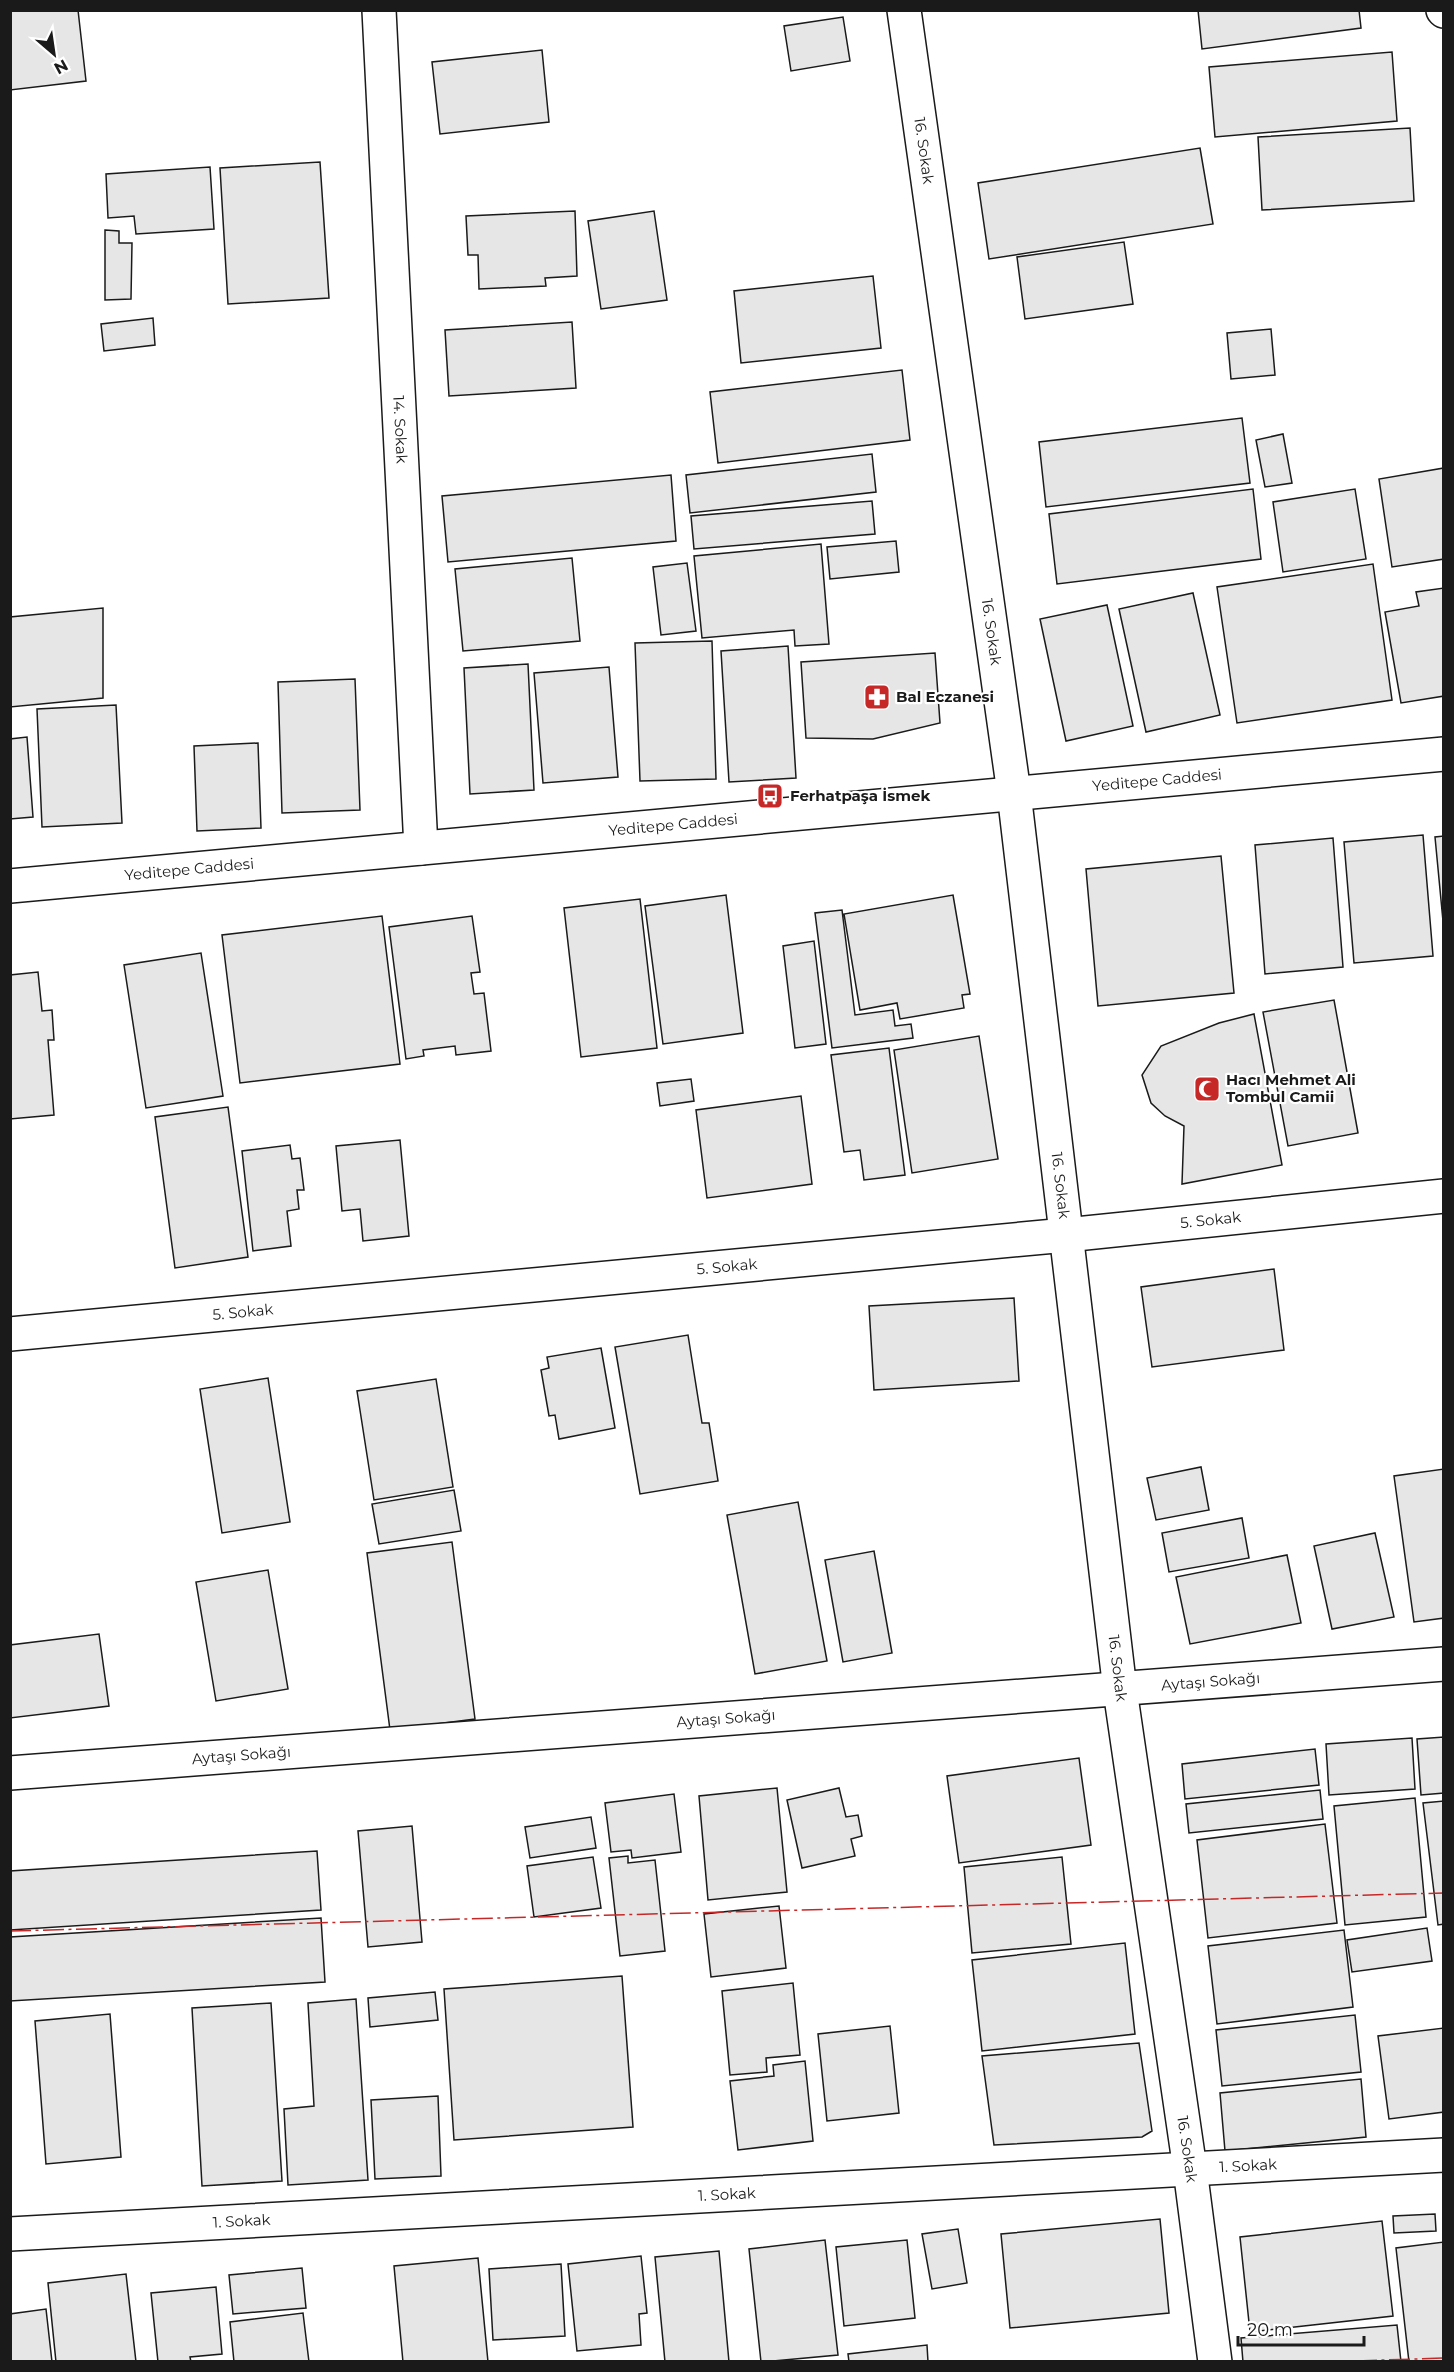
<svg xmlns="http://www.w3.org/2000/svg" width="1454" height="2372" font-family="Montserrat,sans-serif">
	<rect width="100%" height="100%" fill="#fff"/>
	<path fill="#e6e6e6" stroke="#1a1a1a" stroke-width="1.5" d="M10 10H78L86 81 10 90Z
		M1198 10H1359L1361 28 1202 49Z
		M843 17 850 61 791 71 784 26Z
		M542 50 549 122 440 134 432 62Z
		M1392 52 1397 121 1215 137 1209 67Z
		M1410 128 1414 201 1262 210 1258 137Z
		M1200 148 1213 224 989 259 978 183Z
		M320 162 329 298 228 304 220 168Z
		M210 167 214 229 136 234 134 216 108 218 106 174Z
		M575 211 577 276 545 278 546 286 479 289 478 255H468L466 216Z
		M654 211 667 300 601 309 588 221Z
		M105 230 119 231V243H132L131 299 105 300Z
		M1124 242 1133 304 1025 319 1017 257Z
		M873 276 881 348 741 363 734 291Z
		M153 318 155 345 104 351 101 324Z
		M572 322 576 388 449 396 445 330Z
		M1271 329 1275 375 1231 379 1227 333Z
		M902 370 910 440 718 463 710 392Z
		M1242 418 1250 483 1046 507 1039 442Z
		M1283 434 1292 483 1265 487 1256 440Z
		M872 454 876 492 690 513 686 475Z
		M1444 468V559L1392 567 1379 479Z
		M671 475 676 541 448 562 442 496Z
		M1253 489 1261 559 1057 584 1049 514Z
		M1355 489 1366 559 1283 572 1273 502Z
		M872 501 875 534 694 549 691 516Z
		M896 541 899 572 830 579 827 547Z
		M821 544 829 644 795 646 794 630 702 638 694 556Z
		M572 558 580 641 463 651 455 569Z
		M687 563 696 631 661 635 653 567Z
		M1373 564 1392 700 1237 723 1217 587Z
		M1444 588V696L1401 703 1385 612 1419 606 1416 592Z
		M1193 593 1220 715 1146 732 1119 609Z
		M1107 605 1133 726 1066 741 1040 619Z
		M103 608V698L10 707V617Z
		M712 641 716 779 640 781 635 643Z
		M788 646 796 778 729 782 721 651Z
		M935 653 940 723 873 739 806 738 801 662Z
		M528 664 534 790 470 794 464 668Z
		M609 667 618 777 543 783 534 673Z
		M355 679 360 810 282 813 278 682Z
		M116 705 122 823 42 827 37 709Z
		M27 737 33 817 10 819V739Z
		M258 743 261 828 197 831 194 746Z
		M1423 835 1433 956 1354 963 1344 842Z
		M1444 836V921H1443L1435 837Z
		M1333 838 1343 967 1265 974 1255 845Z
		M1221 856 1234 993 1098 1006 1086 869Z
		M726 895 743 1033 663 1044 645 906Z
		M953 895 970 994 962 995 964 1008 900 1019 897 1003 860 1010 844 914Z
		M640 899 657 1048 581 1057 564 908Z
		M842 910 855 1015 893 1010 895 1026 911 1024 913 1038 832 1048 815 913Z
		M382 916 400 1064 240 1083 222 935Z
		M472 916 480 972 471 973 474 994 484 993 491 1051 456 1055 455 1046 423 1050 424 1056 406 1059 389 927Z
		M814 941 826 1044 795 1048 783 946Z
		M201 953 223 1096 146 1108 124 965Z
		M38 972 42 1011 52 1010 54 1040H48L54 1115 10 1119V975Z
		M1334 1000 1358 1133 1288 1146 1263 1012Z
		M1254 1014 1282 1165 1182 1184 1184 1126 1165 1116 1151 1103 1142 1075 1161 1046 1219 1023Z
		M979 1036 998 1159 912 1173 894 1050Z
		M889 1048 905 1175 864 1180 860 1150 844 1152 831 1055Z
		M691 1079 694 1101 660 1106 657 1083Z
		M801 1096 812 1184 707 1198 696 1110Z
		M228 1107 248 1257 175 1268 155 1117Z
		M400 1140 409 1236 363 1241 360 1209 342 1211 336 1146Z
		M290 1145 292 1159 300 1158 304 1190H297L299 1209 287 1211 291 1246 253 1251 242 1151Z
		M1274 1269 1284 1350 1152 1367 1141 1287Z
		M1014 1298 1019 1381 874 1390 869 1306Z
		M688 1335 702 1423H709L718 1481 640 1494 615 1347Z
		M601 1348 615 1428 559 1439 555 1415 549 1416 541 1370 549 1368 547 1357Z
		M268 1378 290 1522 222 1533 200 1389Z
		M436 1379 453 1487 374 1500 357 1391Z
		M1201 1467 1209 1510 1156 1520 1147 1478Z
		M1444 1469V1618L1414 1622 1394 1476Z
		M454 1490 461 1531 379 1544 372 1504Z
		M798 1502 827 1661 755 1674 727 1515Z
		M1242 1518 1249 1558 1169 1572 1162 1533Z
		M1375 1533 1394 1617 1332 1629 1314 1546Z
		M452 1542 475 1719 390 1730 367 1553Z
		M874 1551 892 1653 843 1662 825 1560Z
		M1287 1555 1301 1623 1190 1644 1176 1577Z
		M268 1570 288 1689 216 1701 196 1582Z
		M99 1634 109 1706 10 1718V1645Z
		M1444 1737V1793L1421 1795 1417 1739Z
		M1412 1738 1415 1789 1329 1795 1326 1744Z
		M1315 1749 1319 1785 1185 1799 1182 1764Z
		M1079 1758 1091 1845 959 1863 947 1776Z
		M777 1788 787 1892 708 1900 699 1796Z
		M839 1788 846 1817 858 1815 862 1836 851 1839 855 1856 802 1868 787 1800Z
		M1320 1790 1323 1819 1189 1833 1186 1804Z
		M674 1794 681 1852 632 1858 631 1850 611 1852 605 1803Z
		M1415 1798 1426 1917 1345 1925 1334 1806Z
		M1444 1801V1924L1438 1925 1423 1803Z
		M591 1817 596 1848 530 1858 525 1827Z
		M1325 1824 1337 1923 1208 1938 1197 1840Z
		M412 1826 422 1942 368 1947 358 1831Z
		M317 1851 321 1910 10 1930V1871Z
		M628 1856V1863L655 1860 665 1951 620 1956 609 1858Z
		M593 1857 601 1908 534 1917 527 1866Z
		M1062 1857 1071 1944 972 1953 964 1867Z
		M779 1906 786 1968 711 1977 704 1914Z
		M321 1918 325 1982 10 2001V1937Z
		M1427 1928 1432 1961 1352 1972 1347 1940Z
		M1344 1930 1353 2007 1217 2024 1208 1946Z
		M1125 1943 1135 2034 982 2051 972 1960Z
		M622 1976 633 2127 454 2140 444 1989Z
		M793 1983 800 2055 766 2058 767 2072 730 2075 722 1991Z
		M435 1992 438 2020 370 2027 368 1998Z
		M356 1999 368 2180 288 2185 284 2109 314 2106 308 2003Z
		M271 2003 282 2181 202 2186 192 2008Z
		M110 2014 121 2157 46 2164 35 2021Z
		M1355 2015 1361 2072 1222 2086 1216 2030Z
		M890 2026 899 2113 827 2121 818 2034Z
		M1444 2028V2112L1389 2119 1378 2036Z
		M1139 2043 1152 2131 1142 2137 994 2145 982 2056Z
		M805 2061 813 2141 738 2150 730 2081 774 2076 773 2065Z
		M1361 2079 1366 2137 1225 2151 1220 2093Z
		M438 2096 441 2176 375 2179 371 2100Z
		M1435 2214 1436 2231 1394 2233 1393 2216Z
		M1160 2219 1169 2313 1010 2328 1001 2234Z
		M1382 2221 1393 2316 1250 2332 1240 2237Z
		M958 2229 967 2283 932 2289 922 2234Z
		M825 2240 838 2355 761 2362 749 2249Z
		M907 2240 915 2318 844 2326 836 2247Z
		M1444 2242V2362H1409L1396 2248Z
		M719 2251 729 2362H665L655 2257Z
		M641 2256 647 2313 639 2314 641 2345 577 2351 568 2264Z
		M478 2258 488 2362H403L394 2266Z
		M561 2264 565 2336 493 2340 489 2269Z
		M302 2268 306 2308 233 2314 229 2275Z
		M126 2274 136 2362H56L48 2283Z
		M216 2287 222 2354 190 2357 191 2362H158L151 2293Z
		M46 2309 52 2362H10V2314Z
		M303 2313 309 2362H234L230 2322Z
		M1397 2325 1401 2362H1243L1241 2338Z
		M927 2345 928 2362H849L848 2354Z"/>
	<g fill="none" stroke-linecap="round" stroke-linejoin="round">
		<defs>
			<g id="minor">
				<path id="s1" d="M379 10 421 848"/>
				<path id="s2" d="M904 10 1014 793 1120 1690 1190 2169 1215 2362"/>
				<path d="M1443 10 1444 11"/>
				<path id="s3" d="M10 1334 1066 1235 1444 1196"/>
				<path id="s4" d="M10 1773 1444 1664"/>
				<path id="s5" d="M10 2234 1444 2155"/>
			</g>
			<g id="tertiary">
				<path id="s6" d="M10 886 1444 754"/>
			</g>
		</defs>
		<use href="#minor" stroke="#1a1a1a" stroke-width="36"/>
		<use href="#tertiary" stroke="#1a1a1a" stroke-width="36"/>
		<use href="#minor" stroke="#fff" stroke-width="33"/>
		<use href="#tertiary" stroke="#fff" stroke-width="33"/>
		<path stroke="#c62828" stroke-width="1.5" stroke-dasharray="21 4.5 3 4.5" stroke-linecap="butt" d="M10 1931 1444 1893
			M1323 2362 1444 2358"/>
	</g>
	<defs>
		<symbol id="pharmacy-square" viewBox="-11 -11 22 22"><rect x="-9" y="-9" width="18" height="18" rx="4" fill="#c62828" stroke="#fff"/><path d="M-2-6h4v4h4v4h-4v4h-4v-4h-4v-4h4Z" fill="#fff"/></symbol>
		<symbol id="bus-square" viewBox="-11 -11 22 22"><rect x="-9" y="-9" width="18" height="18" rx="4" fill="#c62828" stroke="#fff"/><path d="M-5-6H5V4H4V6H2V4H-2V6H-4V4H-5ZM-3.5-4V0h7V-4ZM-3.5 1.2v1.5H-2V1.2ZM2 1.2v1.5H3.5V1.2Z" fill="#fff"/></symbol>
		<symbol id="mosque-square" viewBox="-11 -11 22 22"><rect x="-9" y="-9" width="18" height="18" rx="4" fill="#c62828" stroke="#fff"/><path d="M3.5-4.9A6 6 0 1 0 3.5 4.9A5 5 0 1 1 3.5-4.9Z" fill="#fff"/></symbol>
	</defs>
	<g fill-rule="evenodd">
		<use href="#pharmacy-square" x="862" y="682" width="30" height="30"/>
		<use href="#bus-square" x="755" y="781" width="30" height="30"/>
		<use href="#mosque-square" x="1192" y="1074" width="30" height="30"/>
	</g>
	<g text-anchor="middle" stroke-width="4.5" stroke-linejoin="round" paint-order="stroke">
		<g font-size="15" fill="#1a1a1a" stroke="#fff">
			<text dy="5" stroke="none"><textPath href="#s2" startOffset="142">16. Sokak</textPath></text>
			<text dy="5" stroke="none"><textPath href="#s1" startOffset="420">14. Sokak</textPath></text>
			<text dy="5" stroke="none"><textPath href="#s2" startOffset="628">16. Sokak</textPath></text>
			<text dy="5" stroke="none"><textPath href="#s6" startOffset="1152">Yeditepe Caddesi</textPath></text>
			<text dy="5" stroke="none"><textPath href="#s6" startOffset="666">Yeditepe Caddesi</textPath></text>
			<text dy="5" stroke="none"><textPath href="#s6" startOffset="180">Yeditepe Caddesi</textPath></text>
			<text dy="5" stroke="none"><textPath href="#s2" startOffset="1186">16. Sokak</textPath></text>
			<text dy="5" stroke="none"><textPath href="#s3" startOffset="1206">5. Sokak</textPath></text>
			<text dy="5" stroke="none"><textPath href="#s3" startOffset="720">5. Sokak</textPath></text>
			<text dy="5" stroke="none"><textPath href="#s3" startOffset="234">5. Sokak</textPath></text>
			<text dy="5" stroke="none"><textPath href="#s2" startOffset="1672">16. Sokak</textPath></text>
			<text dy="5" stroke="none"><textPath href="#s4" startOffset="1204">Aytaşı Sokağı</textPath></text>
			<text dy="5" stroke="none"><textPath href="#s4" startOffset="718">Aytaşı Sokağı</textPath></text>
			<text dy="5" stroke="none"><textPath href="#s4" startOffset="232">Aytaşı Sokağı</textPath></text>
			<text dy="5" stroke="none"><textPath href="#s2" startOffset="2158">16. Sokak</textPath></text>
			<text dy="5" stroke="none"><textPath href="#s5" startOffset="1240">1. Sokak</textPath></text>
			<text dy="5" stroke="none"><textPath href="#s5" startOffset="718">1. Sokak</textPath></text>
			<text dy="5" stroke="none"><textPath href="#s5" startOffset="232">1. Sokak</textPath></text>
		</g>
		<g font-size="15" font-weight="bold" fill="#1a1a1a" stroke="#fff" text-anchor="start">
			<text x="896" y="702">Bal Eczanesi</text>
			<text x="790" y="801">Ferhatpaşa İsmek</text>
			<text x="1226" y="1085">Hacı Mehmet Ali<tspan x="1226" dy="17">Tombul Camii</tspan></text>
		</g>
	</g>
	<rect width="1454" height="2372" fill="none" stroke="#1a1a1a" stroke-width="24"/>
	<g transform="translate(54 54) rotate(151)" stroke="#ffffff" stroke-width="4.5" paint-order="stroke">
	<path d="M0-4.5L10 22L0 15L-10 22Z" fill="#1a1a1a"/>
	<text y="-9" font-size="16" font-weight="bold" text-anchor="middle" fill="#1a1a1a">N</text>
	</g>
	<path d="M1238 2336v9h126v-9" fill="none" stroke="#1a1a1a" stroke-width="3"/>
	<text x="1247" y="2336" font-size="18" fill="#1a1a1a" stroke="#ffffff" stroke-width="4.5" paint-order="stroke">20 m</text>
</svg>
